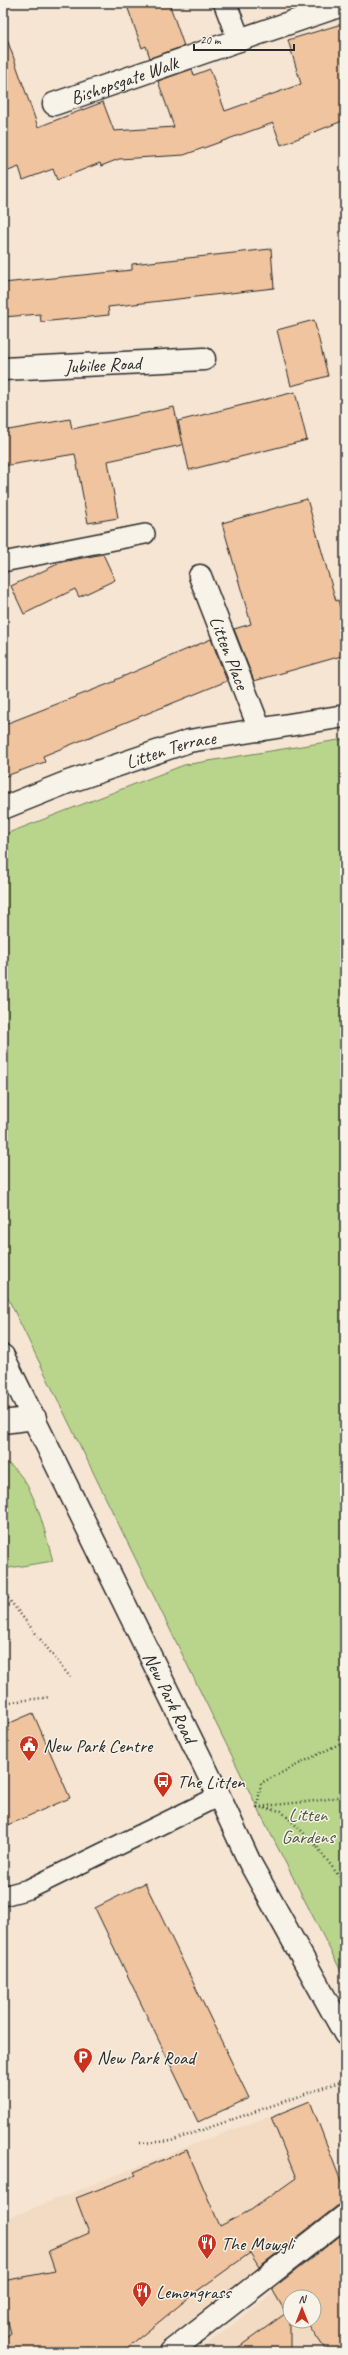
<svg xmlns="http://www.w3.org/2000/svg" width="348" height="2355" font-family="Caveat,sans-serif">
	<rect width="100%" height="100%" fill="#f5e5d2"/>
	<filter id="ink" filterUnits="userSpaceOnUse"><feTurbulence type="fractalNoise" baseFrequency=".025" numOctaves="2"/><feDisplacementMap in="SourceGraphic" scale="8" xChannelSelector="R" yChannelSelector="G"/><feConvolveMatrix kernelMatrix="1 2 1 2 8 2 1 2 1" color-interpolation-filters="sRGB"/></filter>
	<g filter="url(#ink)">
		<path fill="#f3dbc3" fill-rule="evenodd" d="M310 2101 345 2191V2216L170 2352H3V2220L197 2143Z
			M345 2237V2352H197ZM290 2297H314V2321H290Z"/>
		<path fill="#b9d58c" stroke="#72805c" d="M345 739V1979L257 1807 3 1288V835L184 765Z
			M3 1461C34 1475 44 1531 53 1561L3 1569Z"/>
		<path fill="#efc49f" stroke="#2b2b2b" d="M126 3H169L184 46 150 58 146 46 142 48Z
			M345 23V120L281 145 273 123 184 155 119 159 101 166 100 163 57 180 53 169 23 180 19 167 3 173V40L7 39 38 127 103 102 114 131 174 127 158 81 192 69 194 75 210 69 225 111 301 84 288 40Z
			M271 249 274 288 108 307 109 315 41 322 40 314 3 317V283L132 270V264Z
			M314 320 328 376 291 386 277 330Z
			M295 392 307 440 189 470 178 421Z
			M174 407 182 445 108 461 118 518 88 523 75 454 3 466V431L70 419 72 429Z
			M307 499 336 601 338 600 345 625V655L254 681 234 629 251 624 222 523Z
			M103 554 115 580 79 597 75 589 24 614 11 586 62 562Z
			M211 639 227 681 43 756 45 762 3 777V725L116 681 115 680Z
			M33 1713 70 1798 3 1827V1726Z
			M145 1883 249 2098 198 2122 95 1908Z
			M310 2101 345 2192V2204L337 2206 259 2267 250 2253 197 2291 122 2352H3V2339L11 2333 3 2304V2281L55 2271 48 2251 89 2233 76 2198 136 2175 134 2172 187 2150 220 2226 251 2210 296 2178 271 2117Z
			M345 2232V2352H327L306 2321H314V2297H290V2352H232L286 2313 272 2289Z"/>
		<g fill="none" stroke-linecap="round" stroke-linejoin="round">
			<defs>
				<path id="service" d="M3 562 145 534
					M3 1896 29 1889 219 1796"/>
				<g id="minor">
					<path d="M239 40 345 4"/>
					<path id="s1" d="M54 104 239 40 225 3"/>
					<path id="s2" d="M3 369 204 359"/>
					<path id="s3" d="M200 576 260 730"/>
					<path id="s4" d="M3 808 68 782 189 741 345 716"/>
					<path d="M3 1422 35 1418"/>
				</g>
				<g id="primary">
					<path id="s5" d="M3 1356 219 1796 250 1863 345 2034"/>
					<path d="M170 2352 345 2216"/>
				</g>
			</defs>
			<use href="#service" stroke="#2b2b2b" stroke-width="22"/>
			<use href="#minor" stroke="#2b2b2b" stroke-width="25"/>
			<use href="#primary" stroke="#2b2b2b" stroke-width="25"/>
			<path stroke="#2b2b2b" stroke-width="2.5" stroke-dasharray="1 3" stroke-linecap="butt" d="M3 1592 70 1677
				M3 1703 50 1697
				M257 1807 281 1811 314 1843 345 1884
				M261 1807C289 1802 318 1803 345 1795
				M257 1808 261 1783 345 1741
				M140 2143 171 2141 345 2080"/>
			<use href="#service" stroke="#f7f3e8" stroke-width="19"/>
			<use href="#minor" stroke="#f7f3e8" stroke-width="22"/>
			<use href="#primary" stroke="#f7f3e8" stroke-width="22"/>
		</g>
	</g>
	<defs>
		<symbol id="civic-pin" viewBox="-11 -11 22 30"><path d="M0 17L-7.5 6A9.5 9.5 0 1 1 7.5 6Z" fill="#c8321e" stroke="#f7f3e8"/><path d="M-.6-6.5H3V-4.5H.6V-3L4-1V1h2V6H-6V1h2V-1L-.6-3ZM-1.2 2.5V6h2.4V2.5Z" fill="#fff"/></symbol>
		<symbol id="bus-pin" viewBox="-11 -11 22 30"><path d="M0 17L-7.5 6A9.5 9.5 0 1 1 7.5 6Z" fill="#c8321e" stroke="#f7f3e8"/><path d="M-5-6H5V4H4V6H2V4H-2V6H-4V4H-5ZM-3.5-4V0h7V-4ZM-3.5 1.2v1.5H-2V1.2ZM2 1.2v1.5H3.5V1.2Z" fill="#fff"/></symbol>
		<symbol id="parking-pin" viewBox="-11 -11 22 30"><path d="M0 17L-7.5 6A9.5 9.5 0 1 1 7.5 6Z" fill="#c8321e" stroke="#f7f3e8"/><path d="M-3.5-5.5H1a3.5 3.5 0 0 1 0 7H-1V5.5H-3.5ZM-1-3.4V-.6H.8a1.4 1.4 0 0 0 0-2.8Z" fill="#fff"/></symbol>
		<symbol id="restaurant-pin" viewBox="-11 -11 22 30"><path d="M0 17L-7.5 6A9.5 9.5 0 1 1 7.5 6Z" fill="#c8321e" stroke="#f7f3e8"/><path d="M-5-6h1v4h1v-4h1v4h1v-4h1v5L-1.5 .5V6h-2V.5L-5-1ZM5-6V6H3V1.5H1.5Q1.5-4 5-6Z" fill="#fff"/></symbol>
	</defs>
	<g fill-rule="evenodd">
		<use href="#civic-pin" x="18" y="1734" width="22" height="30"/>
		<use href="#bus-pin" x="152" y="1770" width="22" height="30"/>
		<use href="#parking-pin" x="72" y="2046" width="22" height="30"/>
		<use href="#restaurant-pin" x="196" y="2232" width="22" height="30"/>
		<use href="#restaurant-pin" x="131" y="2280" width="22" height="30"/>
	</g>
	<g text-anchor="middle" stroke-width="3" stroke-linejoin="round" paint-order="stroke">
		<g font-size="19" fill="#2b2b2b" stroke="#f7f3e8">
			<text dy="7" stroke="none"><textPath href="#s1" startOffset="74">Bishopsgate Walk</textPath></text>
			<text dy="7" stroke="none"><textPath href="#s2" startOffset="100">Jubilee Road</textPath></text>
			<text dy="7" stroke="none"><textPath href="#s3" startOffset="82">Litten Place</textPath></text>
			<text dy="7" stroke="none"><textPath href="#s4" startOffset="178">Litten Terrace</textPath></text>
			<text dy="7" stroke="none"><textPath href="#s5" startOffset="380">New Park Road</textPath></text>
		</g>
		<g font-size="19" fill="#2b2b2b" stroke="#f7f3e8" text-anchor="start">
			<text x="43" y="1752">New Park Centre</text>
			<text x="177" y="1788">The Litten</text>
			<text x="97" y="2064">New Park Road</text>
			<text x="221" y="2250">The Mowgli</text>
			<text x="156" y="2298">Lemongrass</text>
		</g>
		<g font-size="19" fill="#4e5643" stroke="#f7f3e8">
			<text x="308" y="1821">Litten<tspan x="308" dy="22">Gardens</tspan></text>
		</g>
	</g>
	<rect width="348" height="2355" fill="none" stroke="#f7f3e8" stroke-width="16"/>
	<rect x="8" y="8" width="332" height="2339" fill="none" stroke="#2b2b2b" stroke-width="1.5" filter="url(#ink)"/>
	<g transform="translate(302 2309)"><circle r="19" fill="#f7f3e8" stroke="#a5a39c"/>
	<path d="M0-3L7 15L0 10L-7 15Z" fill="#c8321e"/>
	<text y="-6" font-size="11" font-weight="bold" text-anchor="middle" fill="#2b2b2b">N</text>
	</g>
	<path d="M194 44v6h100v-6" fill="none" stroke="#2b2b2b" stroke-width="2"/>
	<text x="200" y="44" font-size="12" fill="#2b2b2b" stroke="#f7f3e8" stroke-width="3" paint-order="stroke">20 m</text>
</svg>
